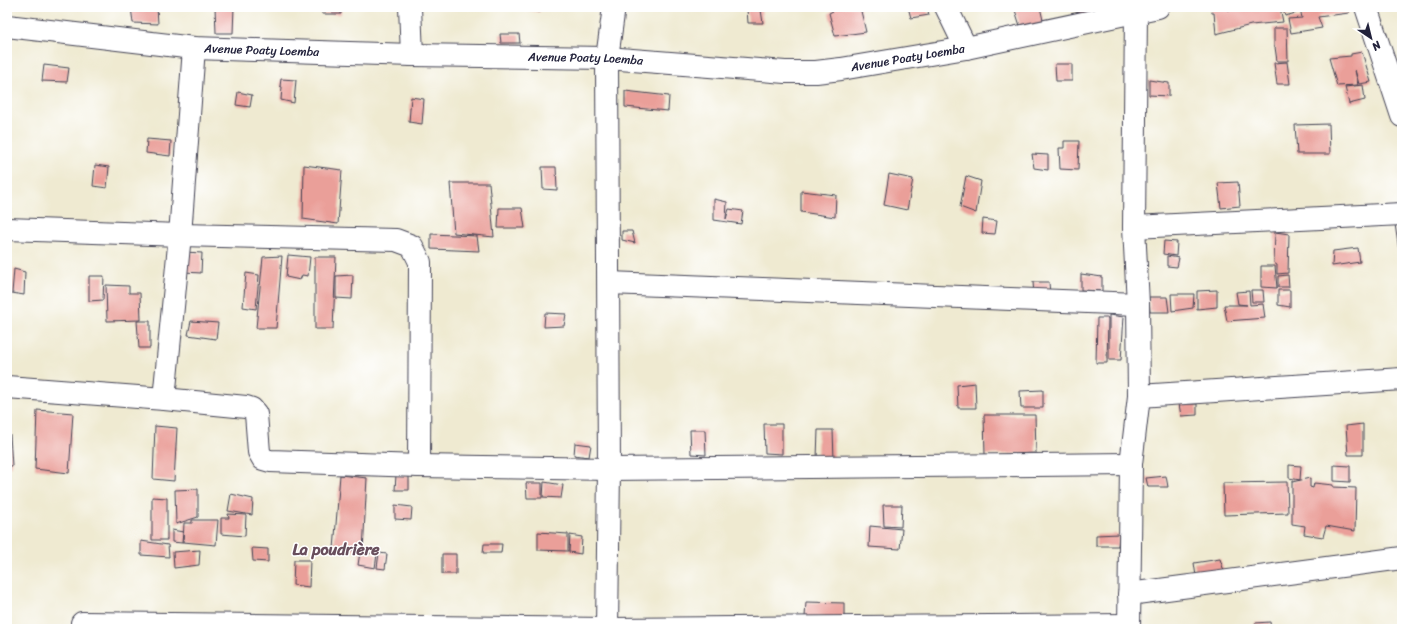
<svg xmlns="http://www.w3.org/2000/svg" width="1409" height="636" font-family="Sriracha,sans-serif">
	<rect width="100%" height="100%" fill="#fff"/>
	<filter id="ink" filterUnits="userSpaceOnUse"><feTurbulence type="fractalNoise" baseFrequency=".025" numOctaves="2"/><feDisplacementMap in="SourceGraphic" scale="8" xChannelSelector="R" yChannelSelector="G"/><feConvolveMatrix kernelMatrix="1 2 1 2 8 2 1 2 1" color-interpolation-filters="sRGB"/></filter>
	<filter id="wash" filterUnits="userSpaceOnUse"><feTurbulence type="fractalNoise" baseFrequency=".012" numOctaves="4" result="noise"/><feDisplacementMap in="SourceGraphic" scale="16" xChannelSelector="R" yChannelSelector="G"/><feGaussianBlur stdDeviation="0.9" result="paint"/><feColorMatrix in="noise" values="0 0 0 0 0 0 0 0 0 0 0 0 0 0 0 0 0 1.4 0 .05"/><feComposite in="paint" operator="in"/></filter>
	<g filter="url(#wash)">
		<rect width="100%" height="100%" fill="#efead1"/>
		<g id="blocks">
			<path fill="#ea9f99" d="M131 7H157L158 24 133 23Z
				M215 7H234L233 33H216Z
				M322 7H341V14H322Z
				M524 7H540V12L524 10Z
				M832 7H860L866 32 835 36 829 13 833 11Z
				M908 7H927L929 15 911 18Z
				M1014 7H1040L1045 29 1022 32Z
				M1078 7H1101L1102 13 1080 18Z
				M1210 7H1226L1228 10 1247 7 1248 13 1247 7H1280L1283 22 1251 25 1216 34 1214 13H1212Z
				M1282 7H1294L1296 13 1285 16Z
				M1315 7V9L1331 8V7H1349V13L1318 17 1322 28 1291 33 1288 19 1302 18 1300 8Z
				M747 9 761 10 763 23H748Z
				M1274 28H1287L1288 61H1277L1275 47H1274Z
				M500 34H519L520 43H501Z
				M1362 52 1371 82 1359 84 1355 70 1358 85 1337 86 1329 58 1351 56V54Z
				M1287 62 1290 84H1277L1274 63Z
				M1055 64H1072V81H1056Z
				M44 65 69 68 67 82 42 81Z
				M281 79 296 80 294 103 281 100 282 87 280 86Z
				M1149 80 1169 83V96L1149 95Z
				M1363 85 1365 100 1349 104 1345 87Z
				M625 91 669 96 668 111 625 107Z
				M238 92 252 95 250 107 236 105Z
				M411 97 424 99 422 124 409 122Z
				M1329 124 1330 154H1297L1295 125Z
				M147 139 171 141 170 156 146 153Z
				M1064 141H1079L1078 170 1060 169 1059 148H1064Z
				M1032 154 1048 155V170L1034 168Z
				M95 165 109 167 107 188 93 186Z
				M304 165 342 170 338 224 303 219Z
				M542 167H556L557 190 543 189Z
				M889 174 913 179 907 210 884 205Z
				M966 176 981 181 976 213 960 207Z
				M1238 182 1240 206 1221 208 1218 183Z
				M450 183H489L494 237 454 233Z
				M801 191 836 195 835 217 801 212Z
				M714 199 727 202 726 219 729 209 743 211 741 224 714 220Z
				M499 208H522L525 228H498Z
				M983 219 997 221 995 234 982 233Z
				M1402 223V265H1401L1395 224Z
				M622 231H632L635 243 622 240Z
				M1275 232 1289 234 1288 273 1277 274V265L1274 263Z
				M431 234 477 236 479 251 431 249Z
				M1164 241 1177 242 1176 256 1163 254Z
				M1358 248 1360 262 1332 266 1333 251Z
				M184 252 202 253 201 273 184 272Z
				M288 255 310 257 308 276 302 275 300 280 286 277Z
				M282 256 276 328H256L263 257Z
				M1167 256 1179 258 1177 267 1167 266Z
				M315 257H336L333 329H315Z
				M1261 266H1275L1277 288 1261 287Z
				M14 269 25 272 24 295 12 293Z
				M246 273 259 275 256 309 243 307Z
				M1081 274 1102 277V291L1081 290Z
				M353 275 352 299 336 298V276Z
				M1288 275 1289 287H1278V276Z
				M89 276H104L103 300 89 301Z
				M1033 282H1049L1050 295H1034Z
				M106 285 129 286V293H140L141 320 107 321Z
				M1217 290V307L1197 309V291Z
				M1251 290H1263L1264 302H1252Z
				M1278 290H1290V307L1278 305Z
				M1249 291 1250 305 1263 304 1265 318 1227 321 1224 305H1247L1238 304 1236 292Z
				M1171 294H1194L1193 308 1172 311Z
				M1149 297H1167L1169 312H1150Z
				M545 313 566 314 564 326 544 327Z
				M1109 315 1124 317 1121 360H1109Z
				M1097 318H1108L1107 363H1096Z
				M137 321H150V348H139Z
				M191 321 218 323 216 339 188 335Z
				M975 383 976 408H958L957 385Z
				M1043 390V408H1021L1020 391Z
				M1179 404H1197V415L1181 416Z
				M37 410 73 413 69 473 35 469Z
				M984 415H1035L1036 453 985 455Z
				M764 424H782V454L765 453Z
				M1363 424V455H1348L1346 426Z
				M155 426 177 428 174 481 153 479Z
				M690 430H705L706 455 691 454Z
				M818 430H833L834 460 817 458Z
				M7 435H10L12 466H7Z
				M575 443 591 445 589 457 574 455Z
				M1289 465 1301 466 1300 480 1289 478Z
				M1334 465 1350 466V482L1334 481Z
				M340 475 367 478 363 551 334 549Z
				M396 475 409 476V490H395Z
				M1166 476 1168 487H1148L1146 478Z
				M1310 478V487L1313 488 1314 483 1333 485V487L1356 488 1355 531 1326 526 1323 537 1304 534 1305 526 1292 524V482Z
				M544 482 563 485 561 498 543 497Z
				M1287 482 1288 513 1224 515 1223 483Z
				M526 483H542V498H527Z
				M198 489V517L176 524 175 490Z
				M231 494 253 499 252 515 228 511Z
				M152 497 167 498V540H152Z
				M395 505 412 507 411 520 395 519Z
				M883 505H902L901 527 884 526Z
				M228 514 246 515 245 536 221 534V518H229Z
				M192 520H218L216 545 183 542 184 523H192Z
				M870 526 902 529 900 549 869 547Z
				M172 530 183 532 182 543 172 542Z
				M538 532 568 534V551L538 550Z
				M1119 534 1118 546H1096V535Z
				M570 535 582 537 581 554 569 552Z
				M141 541 168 545 169 557 141 555Z
				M484 544H502L501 553H483Z
				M252 548 268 549V562L253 561Z
				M200 550 199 565 174 568 173 552Z
				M360 552 377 554 375 568 358 565Z
				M379 553 387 554 385 569 377 568Z
				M442 554H456V574H442Z
				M1220 559 1225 574 1196 576 1194 563Z
				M294 560H310L309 587 293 585Z
				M806 602 844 603V618L805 617Z
				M1270 622 1271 629H1256L1255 623Z"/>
		</g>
	</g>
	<g filter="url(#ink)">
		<use href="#blocks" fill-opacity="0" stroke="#414052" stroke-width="1"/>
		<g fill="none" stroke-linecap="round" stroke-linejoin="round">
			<defs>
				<g id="street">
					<path d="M410 7 412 55"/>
					<path d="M946 7 966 48"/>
					<path d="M1366 7 1402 116"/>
					<path id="s1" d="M7 26 194 48 412 55 607 58 785 72H816L841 69 966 48 1158 7"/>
					<path d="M1134 227 1402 214"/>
					<path d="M7 229 180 235 396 240 412 246 420 262 419 466"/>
					<path d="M609 283 1138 304"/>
					<path d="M7 387 164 399 246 407 252 409 256 414 259 452 263 459 270 461 419 466 609 469 1131 464"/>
					<path d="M1139 396 1402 379"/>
					<path d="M164 399 180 235 194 48"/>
					<path d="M1129 594 1402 558"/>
					<path d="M82 623 607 629 1129 625"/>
					<path d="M607 629 609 469 607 58 614 7"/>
					<path d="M1129 629 1131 464 1139 396 1138 304 1134 227 1136 11"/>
				</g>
			</defs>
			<use href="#street" stroke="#414052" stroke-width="24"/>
			<use href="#street" stroke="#fff" stroke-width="22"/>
		</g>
	</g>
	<g text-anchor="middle" stroke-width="3" stroke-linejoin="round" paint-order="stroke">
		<g font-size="12" fill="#22223b" stroke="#fff">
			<text dy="4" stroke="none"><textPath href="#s1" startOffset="256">Avenue Poaty Loemba</textPath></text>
			<text dy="4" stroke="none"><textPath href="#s1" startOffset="904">Avenue Poaty Loemba</textPath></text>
			<text dy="4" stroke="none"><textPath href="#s1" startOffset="580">Avenue Poaty Loemba</textPath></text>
		</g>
		<g font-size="16" font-weight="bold" fill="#684e5c" stroke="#fff">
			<text x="336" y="555">La poudrière</text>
		</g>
	</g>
	<rect width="1409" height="636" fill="none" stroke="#fff" stroke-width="24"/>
	<g transform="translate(1371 38) rotate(145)" stroke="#ffffff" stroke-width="3" paint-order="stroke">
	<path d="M0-3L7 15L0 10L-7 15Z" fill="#22223b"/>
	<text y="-6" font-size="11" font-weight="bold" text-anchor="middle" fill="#22223b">N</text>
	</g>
</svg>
